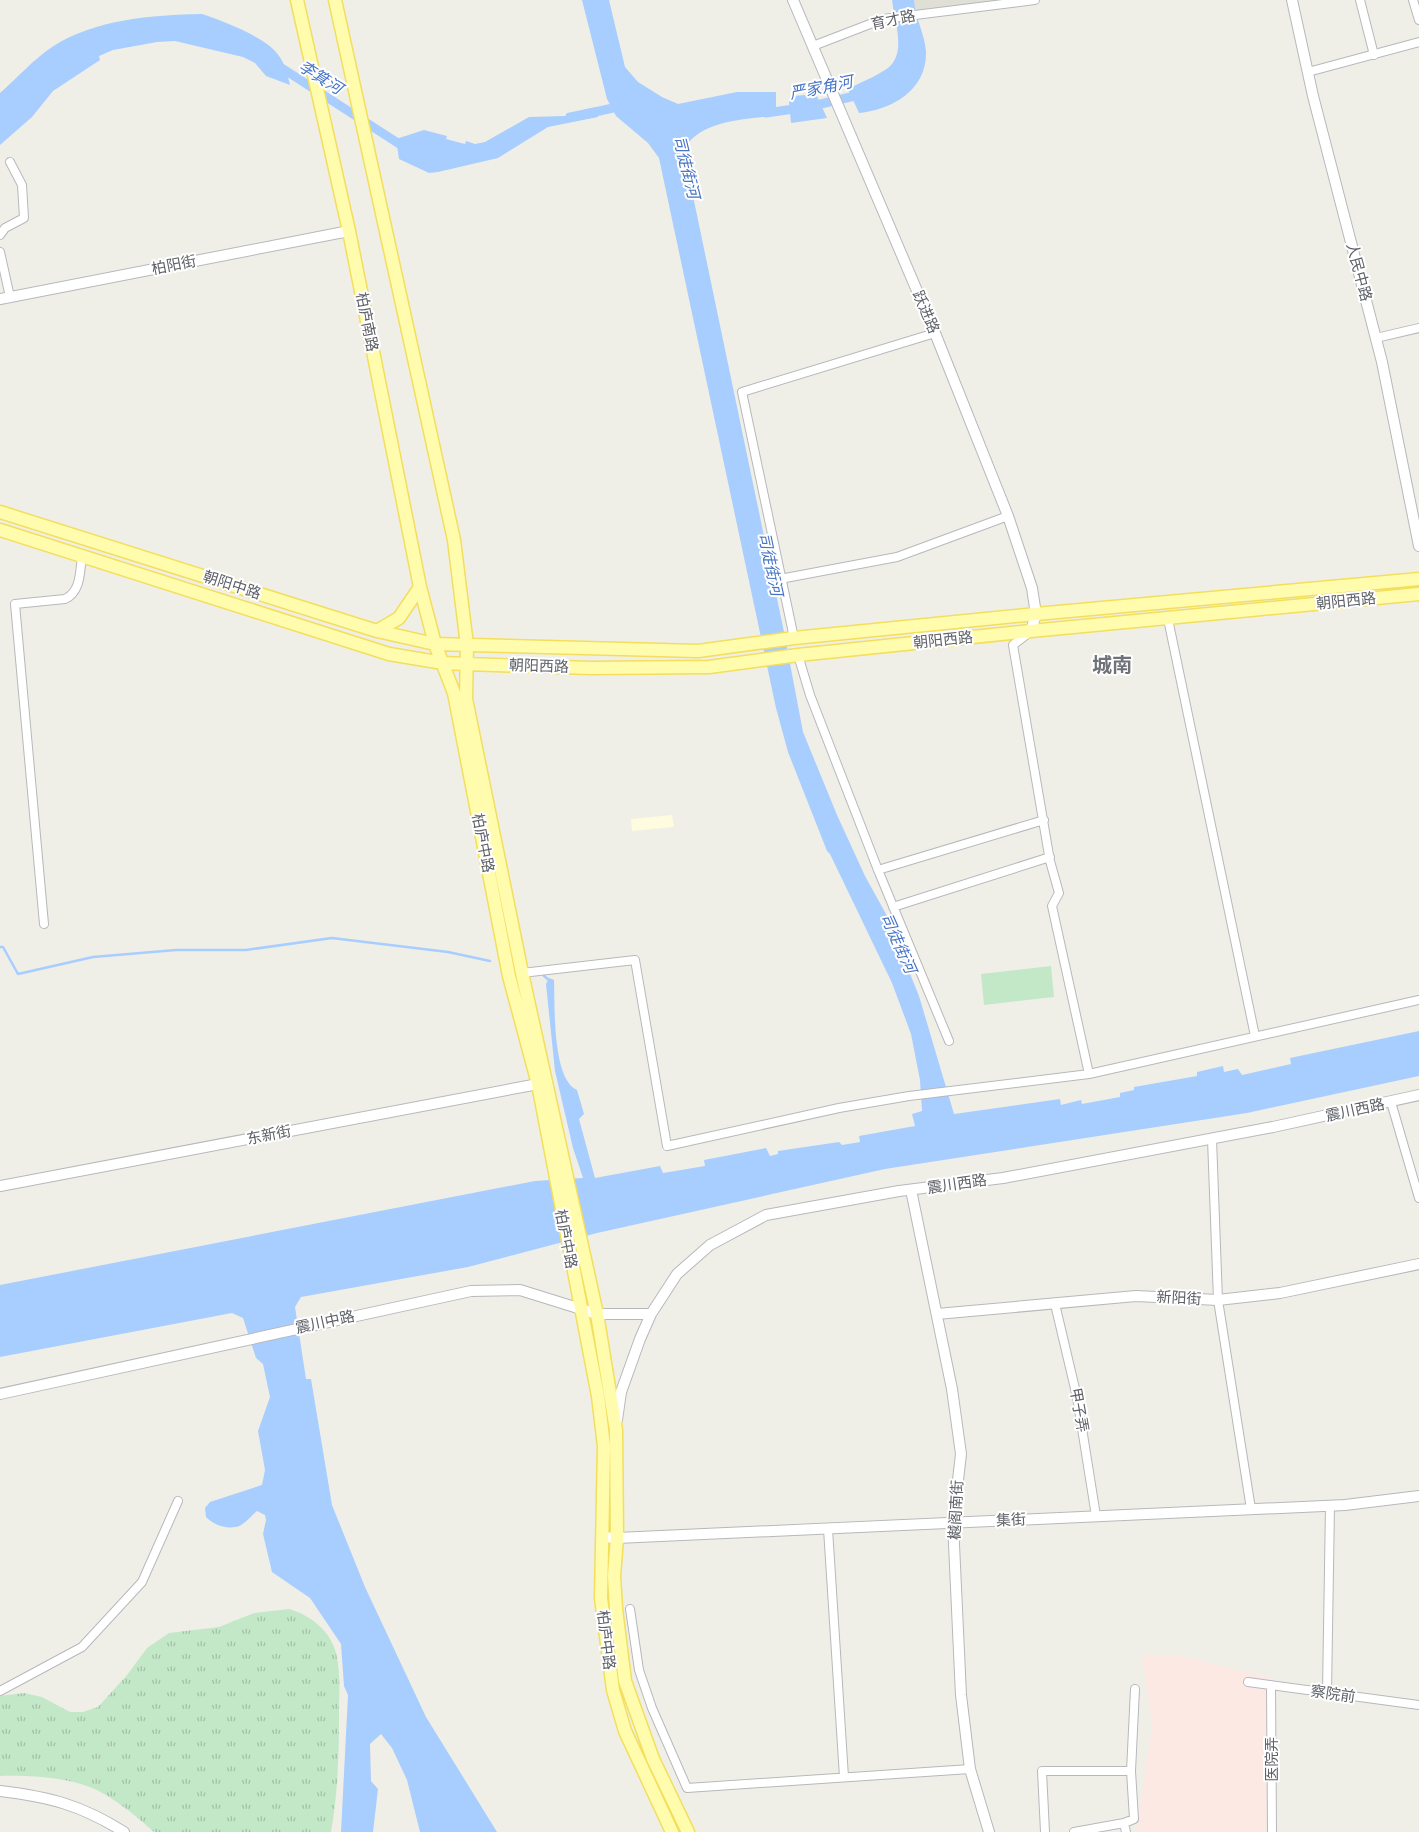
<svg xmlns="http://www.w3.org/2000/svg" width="1419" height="1832" font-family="'Open Sans','Noto Sans SC',sans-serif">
	<defs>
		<pattern id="park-tufts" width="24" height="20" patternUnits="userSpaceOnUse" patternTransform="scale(1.25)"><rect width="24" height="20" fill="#c3e8c8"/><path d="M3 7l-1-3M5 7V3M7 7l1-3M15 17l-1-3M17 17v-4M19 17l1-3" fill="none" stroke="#a2bfa6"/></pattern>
	</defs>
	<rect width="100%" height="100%" fill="#f0efe7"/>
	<path fill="#fefbde" d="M672 815 674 827 632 831 631 819Z"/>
	<path fill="#e0dfd5" d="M914 0H1013L914 13Z"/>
	<path fill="#fce9e4" d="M1142 1655H1180L1269 1678 1266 1832H1136L1152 1726Z"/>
	<path fill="#c3e8c8" d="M1051 966 1054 997 984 1005 981 974Z"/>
	<path fill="url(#park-tufts)" d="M289 1609C310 1615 330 1630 336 1653 341 1673 339 1694 339 1714 339 1753 338 1793 331 1832H154C135 1815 109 1793 84 1785 59 1777 27 1775 0 1776V1696L24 1693 42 1697 70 1712H83L98 1707 127 1675 147 1648 169 1633 219 1627 254 1613Z"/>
	<path fill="#a8cdff" d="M582 0H609L625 67 638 82 662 97 678 104 737 92H776V115C746 120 702 119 685 148L688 172 784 632 803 732 837 815 865 876 886 914 919 996 954 1114 1060 1099 1061 1105 1081 1100 1082 1104 1120 1097V1093L1134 1090V1087L1197 1076V1072L1223 1066 1224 1072 1238 1069 1242 1075 1291 1064 1290 1058 1419 1031V1076L1247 1113 885 1169 597 1233 468 1267 301 1297 295 1307 306 1379H311L332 1505 365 1587 426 1717 497 1832H420L407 1780 392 1748 381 1734 370 1744 371 1781 378 1789 373 1832H341L348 1695 344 1686 341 1644 310 1598 272 1572 263 1534 266 1520 265 1515 257 1511C252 1515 245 1524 239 1526 228 1530 213 1525 206 1517L205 1508 210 1502 262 1485 265 1470 258 1431 270 1397 263 1364 256 1358 243 1318 232 1313 0 1357V1285L535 1181 583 1178 573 1148 555 1071 546 984 549 978 554 980C555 1006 552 1079 577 1090L584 1114 579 1119 595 1178 660 1166 663 1173 705 1166 704 1160 766 1148 770 1156 778 1154V1151L839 1142 842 1145 860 1142 859 1136 915 1126 912 1114 922 1111 920 1080 911 1034 892 983 830 854 827 851 788 752 776 708 659 158 648 143 616 116 607 99Z
		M892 0H914C915 18 925 34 926 52 927 90 892 110 859 113L848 89C859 83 885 73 892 64 905 48 894 18 892 0Z
		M202 14C221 20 261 36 274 50 284 60 287 72 290 85L266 76 255 63 243 57 175 41 157 42 113 50 99 56 100 60 53 91 32 117 0 145V93C17 78 34 59 52 47 95 19 152 15 202 14Z
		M816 94 827 118 791 123 789 102 794 96Z
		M596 107 598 117 548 127 498 158 438 172 429 173 399 159 396 139 424 130 447 136 446 139 465 144 466 141 475 144 485 142 529 117 565 116 567 113Z"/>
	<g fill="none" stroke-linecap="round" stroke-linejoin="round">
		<path stroke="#a8cdff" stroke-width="2.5" d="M0 947H3L18 974 93 957 176 950H246L332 938 448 952 490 961
			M544 976 549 980"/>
		<path stroke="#a8cdff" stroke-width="9" d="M277 65 404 147
			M766 113 808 107 863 94
			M586 114 622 106"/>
		<defs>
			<path id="minor" d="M1360 0 1374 55
				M1413 0 1419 20
				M813 46 883 19 1035 0
				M1308 72 1419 42
				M0 235 5 228 24 218 22 185 10 162
				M0 252 10 297
				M1376 338 1419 328
				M780 579 897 557 1008 516
				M1168 619 1255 1036
				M1030 632 1013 645 1050 861 1059 893 1052 906 1089 1074
				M794 638 742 392 935 333
				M798 655 810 695 878 870 1044 820
				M878 870 949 1041
				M893 907 1050 857
				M44 924 15 604 65 599C81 592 80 571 82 555
				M522 973 635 960 667 1146 839 1108 909 1096 1089 1074 1419 1000
				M1391 1102 1419 1198
				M1212 1139 1218 1300 1251 1509
				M1055 1304 1077 1397 1096 1516
				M828 1529 844 1777
				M630 1609 639 1670 652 1708 687 1788 970 1769
				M1248 1682 1419 1705
				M1271 1685 1272 1832
				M0 1691 82 1647 142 1582 178 1501
				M1327 1693 1330 1506
				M1131 1771 1135 1689
				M1045 1832 1042 1771H1131L1134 1819 1124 1823
				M1074 1832 1124 1823 1126 1832"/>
			<path id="tertiary" d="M793 0 935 333 1008 516 1032 588 1036 614 1031 631
				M1292 0 1313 96 1382 362 1419 546
				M0 299 349 231
				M0 1186 538 1084
				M911 1190 952 1389 961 1454 953 1523 961 1695 970 1769 989 1832
				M937 1314 1136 1296 1218 1300 1280 1293 1419 1264
				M0 1394 471 1291 520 1290 597 1314H651
				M617 1420 621 1392 640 1339 651 1314 677 1274 710 1245 766 1215 899 1191 1003 1178 1273 1127 1419 1095
				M602 1537 617 1538 1345 1505 1419 1496
				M0 1791C50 1797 81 1805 124 1832"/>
			<path id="primary" d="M297 0 349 231 420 587 435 644 454 693 509 976 538 1084 598 1396 604 1446 601 1598 613 1690 625 1731 672 1832
				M335 0 454 540 467 645 466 699 522 973 597 1314 616 1430 617 1538 614 1576 616 1609 625 1681 653 1759 688 1832
				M0 512 377 631 435 644 698 651 794 638 1036 614 1419 579
				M0 530 389 654 443 663 466 664 591 668 709 667 798 655 1031 631 1419 594
				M377 631 399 618 420 587"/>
		</defs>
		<use href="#minor" stroke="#b7b8bd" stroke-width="10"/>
		<use href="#tertiary" stroke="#b7b8bd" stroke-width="12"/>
		<use href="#primary" stroke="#f3de5d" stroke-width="15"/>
		<use href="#minor" stroke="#fff" stroke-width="8"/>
		<use href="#tertiary" stroke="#fff" stroke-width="10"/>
		<use href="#primary" stroke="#fffdad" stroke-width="12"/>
	</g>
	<g text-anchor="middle" stroke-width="4" stroke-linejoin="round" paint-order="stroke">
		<g font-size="15" fill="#5e6167" stroke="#fff">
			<text transform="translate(893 20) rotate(-12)" y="5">育才路</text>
			<text transform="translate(174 265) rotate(-11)" y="5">柏阳街</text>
			<text transform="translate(1359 272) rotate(75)" y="5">人民中路</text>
			<text transform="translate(926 312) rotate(67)" y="5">跃进路</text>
			<text transform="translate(367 322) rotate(79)" y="5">柏庐南路</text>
			<text transform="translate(232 585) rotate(18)" y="5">朝阳中路</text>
			<text transform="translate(1346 601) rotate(-6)" y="5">朝阳西路</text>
			<text transform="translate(943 640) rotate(-6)" y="5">朝阳西路</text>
			<text transform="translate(539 666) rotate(2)" y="5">朝阳西路</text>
			<text transform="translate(483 843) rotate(79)" y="5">柏庐中路</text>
			<text transform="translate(1355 1110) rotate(-12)" y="5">震川西路</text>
			<text transform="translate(269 1135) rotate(-11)" y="5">东新街</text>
			<text transform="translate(957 1184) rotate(-8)" y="5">震川西路</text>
			<text transform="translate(566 1239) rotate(79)" y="5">柏庐中路</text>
			<text transform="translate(1179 1298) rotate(3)" y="5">新阳街</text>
			<text transform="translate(325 1322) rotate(-12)" y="5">震川中路</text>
			<text transform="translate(1079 1410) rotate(80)" y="5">甲子弄</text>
			<text transform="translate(956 1510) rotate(-87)" y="5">樾阁南街</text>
			<text transform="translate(1011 1520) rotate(-3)" y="5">集街</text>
			<text transform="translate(606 1640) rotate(83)" y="5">柏庐中路</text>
			<text transform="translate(1333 1694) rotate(8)" y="5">察院前</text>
			<text transform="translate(1272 1759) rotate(-90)" y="5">医院弄</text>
		</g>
		<g font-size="16" font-style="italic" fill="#4774c6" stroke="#fff">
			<text transform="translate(321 77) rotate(32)" y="6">李箕河</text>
			<text transform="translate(821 87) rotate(-11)" y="6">严家角河</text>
			<text transform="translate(687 167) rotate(76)" y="6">司徒街河</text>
			<text transform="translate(771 564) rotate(78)" y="6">司徒街河</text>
			<text transform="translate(899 943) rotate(66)" y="6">司徒街河</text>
		</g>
		<g font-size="20" font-weight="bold" fill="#6f7379" stroke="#fff">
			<text x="1112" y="672">城南</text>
		</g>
	</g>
</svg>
